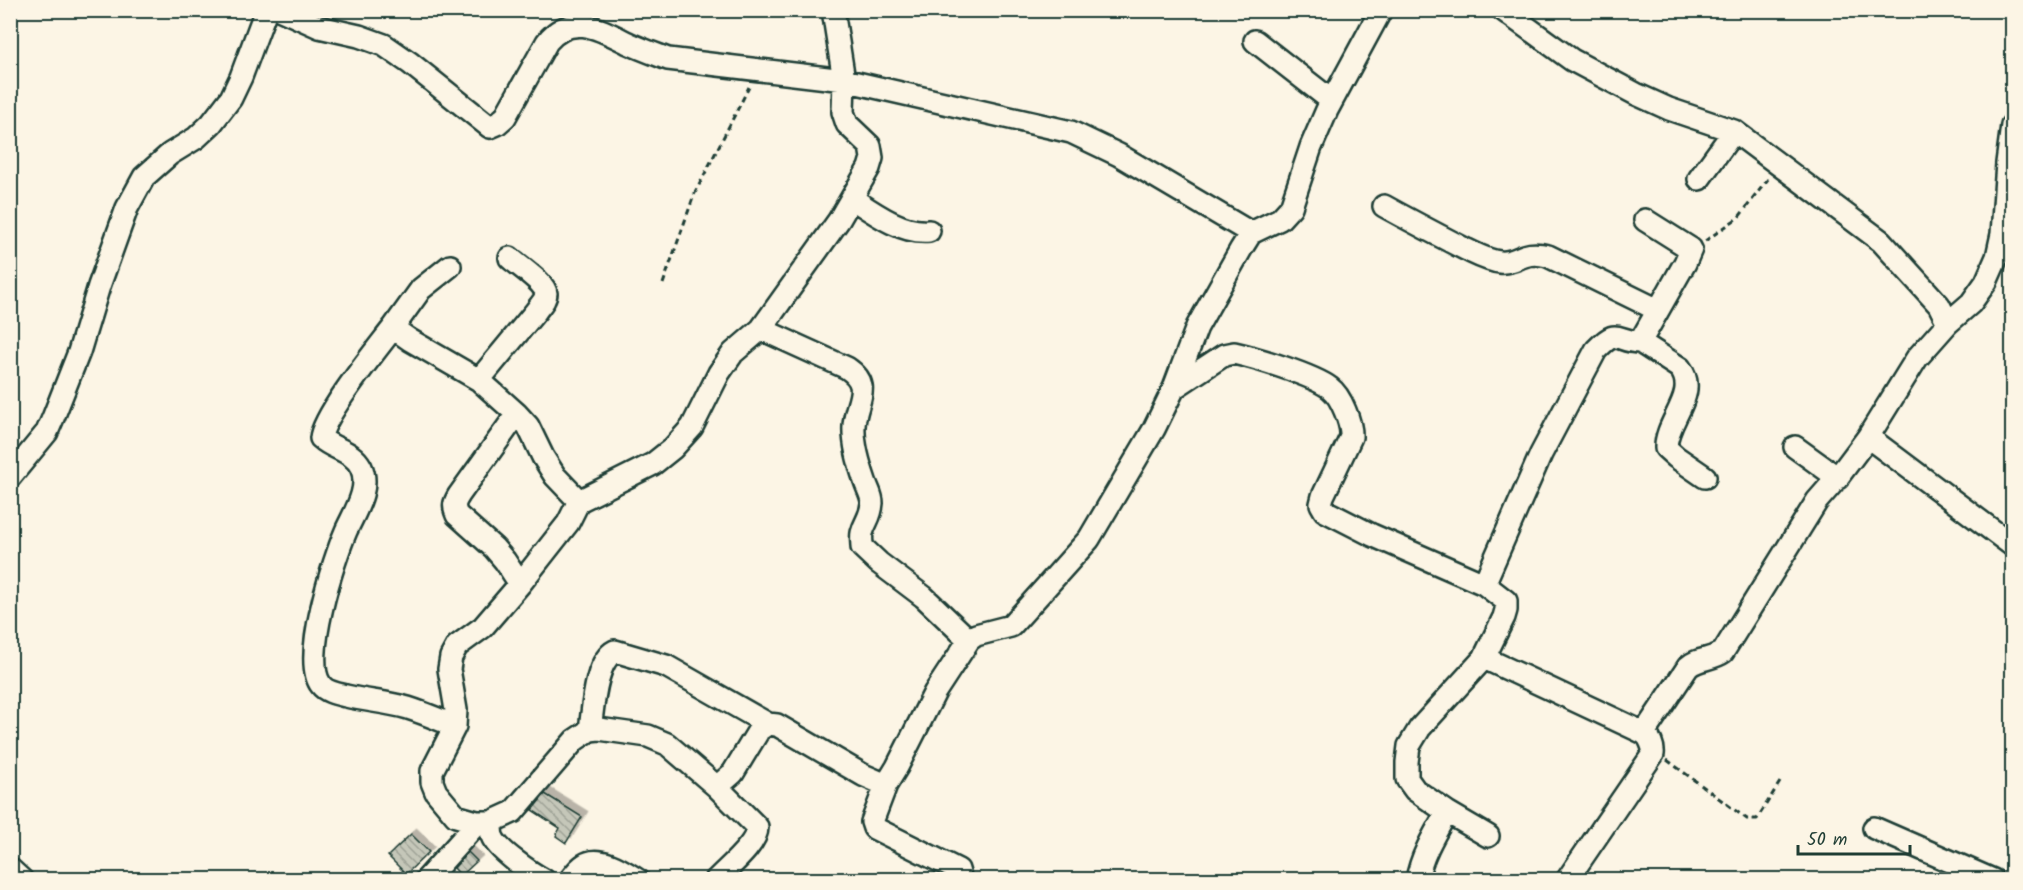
<svg xmlns="http://www.w3.org/2000/svg" width="2023" height="890" font-family="Kalam,sans-serif">
	<defs>
		<pattern id="building-back-hatch" width="6" height="6" patternUnits="userSpaceOnUse" patternTransform="scale(1.5)"><rect width="6" height="6" fill="#c5c7b9"/><path d="M-1 5l2 2M0 0l6 6M5-1l2 2" fill="none" stroke="#9fa397"/></pattern>
		<filter id="shadow"><feDropShadow dx="5.5" dy="-5.5" stdDeviation="0" flood-color="#0004"/></filter>
	</defs>
	<rect width="100%" height="100%" fill="#fcf5e5"/>
	<filter id="ink" filterUnits="userSpaceOnUse"><feTurbulence type="fractalNoise" baseFrequency=".0167" numOctaves="2"/><feDisplacementMap in="SourceGraphic" scale="12" xChannelSelector="R" yChannelSelector="G"/><feConvolveMatrix kernelMatrix="1 2 1 2 8 2 1 2 1" color-interpolation-filters="sRGB"/></filter>
	<g filter="url(#ink)">
		<path fill="url(#building-back-hatch)" stroke="#1f3d34" stroke-width="1.5" filter="url(#shadow)" d="M545 794 582 817 566 843 556 836 560 828 532 810Z
			M411 834 429 852 406 874 388 856Z
			M468 852 477 861 461 876 454 868Z"/>
		<g fill="none" stroke-linecap="round" stroke-linejoin="round">
			<defs>
				<path id="minor" d="M281 10 319 27 359 36 384 45 410 63 490 127 497 124 505 117 547 42C571 12 600 29 628 43 641 49 655 54 668 59L844 80 1071 132 1119 155 1251 233
					M1503 10 1572 60 1636 94 1669 109 1734 131 1881 241 1939 305 1948 323
					M1255 41 1332 101
					M1699 179 1734 131
					M853 199C874 213 903 234 929 231
					M1384 206C1411 221 1438 235 1465 249 1476 254 1488 261 1500 262 1518 264 1522 249 1548 256L1658 310
					M450 266 421 289 393 328 410 340 479 380 517 414 528 426 543 457 555 476 579 501 568 523 520 584 483 627 457 646 451 657 449 669 456 710 455 726 432 771V782L436 792 456 816 477 822H491L513 812 575 740 590 730 599 729 648 736 667 744 717 787 733 773 759 730 768 724 777 725 863 775 886 785 897 767 935 692 969 640 976 635 1011 626 1089 539 1154 429 1174 388 1197 327 1241 249 1251 233 1280 219 1291 207 1311 147 1327 110 1381 10
					M393 328C377 349 323 415 321 438 334 450 352 450 361 467 371 488 354 513 346 531 334 559 301 660 321 685 326 692 338 694 346 696 367 701 388 702 408 708 424 713 440 720 455 726
					M761 329 847 368C874 386 855 401 854 426 853 444 859 464 865 481 867 488 872 495 872 503 871 518 865 521 862 533 861 537 862 543 862 547L879 563 924 597 969 640
					M1640 342 1680 368C1700 394 1665 421 1666 448L1676 457 1705 477
					M479 380 536 311C540 305 546 300 546 293 546 284 518 265 510 258
					M1174 388 1224 355 1234 353C1256 358 1313 375 1330 388 1341 396 1352 424 1351 437L1323 496 1321 504 1325 511 1372 535 1484 584 1506 601V610L1504 617 1484 658 1420 728 1409 746 1407 762V779L1415 790 1447 812 1488 836
					M517 414 459 495C454 503 453 506 457 515L494 548 505 561 520 584
					M1868 437 2012 545
					M1795 447 1838 478
					M10 477 47 432 53 418 79 352 99 286 127 208 144 177 170 154 196 138 211 124 231 98 241 77 266 10
					M579 501 653 464 673 448 692 427 719 373 733 353 761 329 839 220 869 168 872 158 870 146 847 124 843 112 844 80 833 10
					M1484 584 1541 454 1596 350C1619 326 1615 342 1640 342L1685 263 1691 249 1645 220
					M1484 658 1644 733
					M590 730C593 709 595 661 615 651L666 666 768 724
					M886 785 872 822 874 828 958 870 961 880
					M491 822C491 826 491 832 492 836 497 850 531 873 544 880
					M1874 828 1993 880
					M10 869 22 880
					M426 880 478 822
					M570 880C574 875 579 868 584 865 599 854 625 872 638 880
					M716 880C727 868 758 844 757 827L717 787
					M1417 880C1421 856 1435 833 1447 812
					M1567 880 1653 754C1654 748 1650 737 1644 733L1688 667C1697 658 1712 660 1723 652L1817 501 1838 477 1868 437 1917 358 1948 323 1971 303 1986 282 1997 257 2002 234 2007 163 2012 125"/>
			</defs>
			<use href="#minor" stroke="#1f3d34" stroke-width="26"/>
			<path stroke="#1f3d34" stroke-width="3" stroke-dasharray="6 4.5" stroke-linecap="butt" d="M1705 241 1739 217 1768 179
				M663 284 694 195 749 87
				M1667 760 1747 819H1757L1780 782"/>
			<use href="#minor" stroke="#fcf5e5" stroke-width="21"/>
		</g>
	</g>
	<rect width="2023" height="890" fill="none" stroke="#fcf5e5" stroke-width="36"/>
	<rect x="18" y="18" width="1987" height="854" fill="none" stroke="#1f3d34" stroke-width="2" filter="url(#ink)"/>
	<path d="M1798 845v9h112v-9" fill="none" stroke="#1f3d34" stroke-width="3"/>
	<text x="1807" y="845" font-size="18" fill="#1f3d34" stroke="#fcf5e5" stroke-width="4.5" paint-order="stroke">50 m</text>
</svg>
